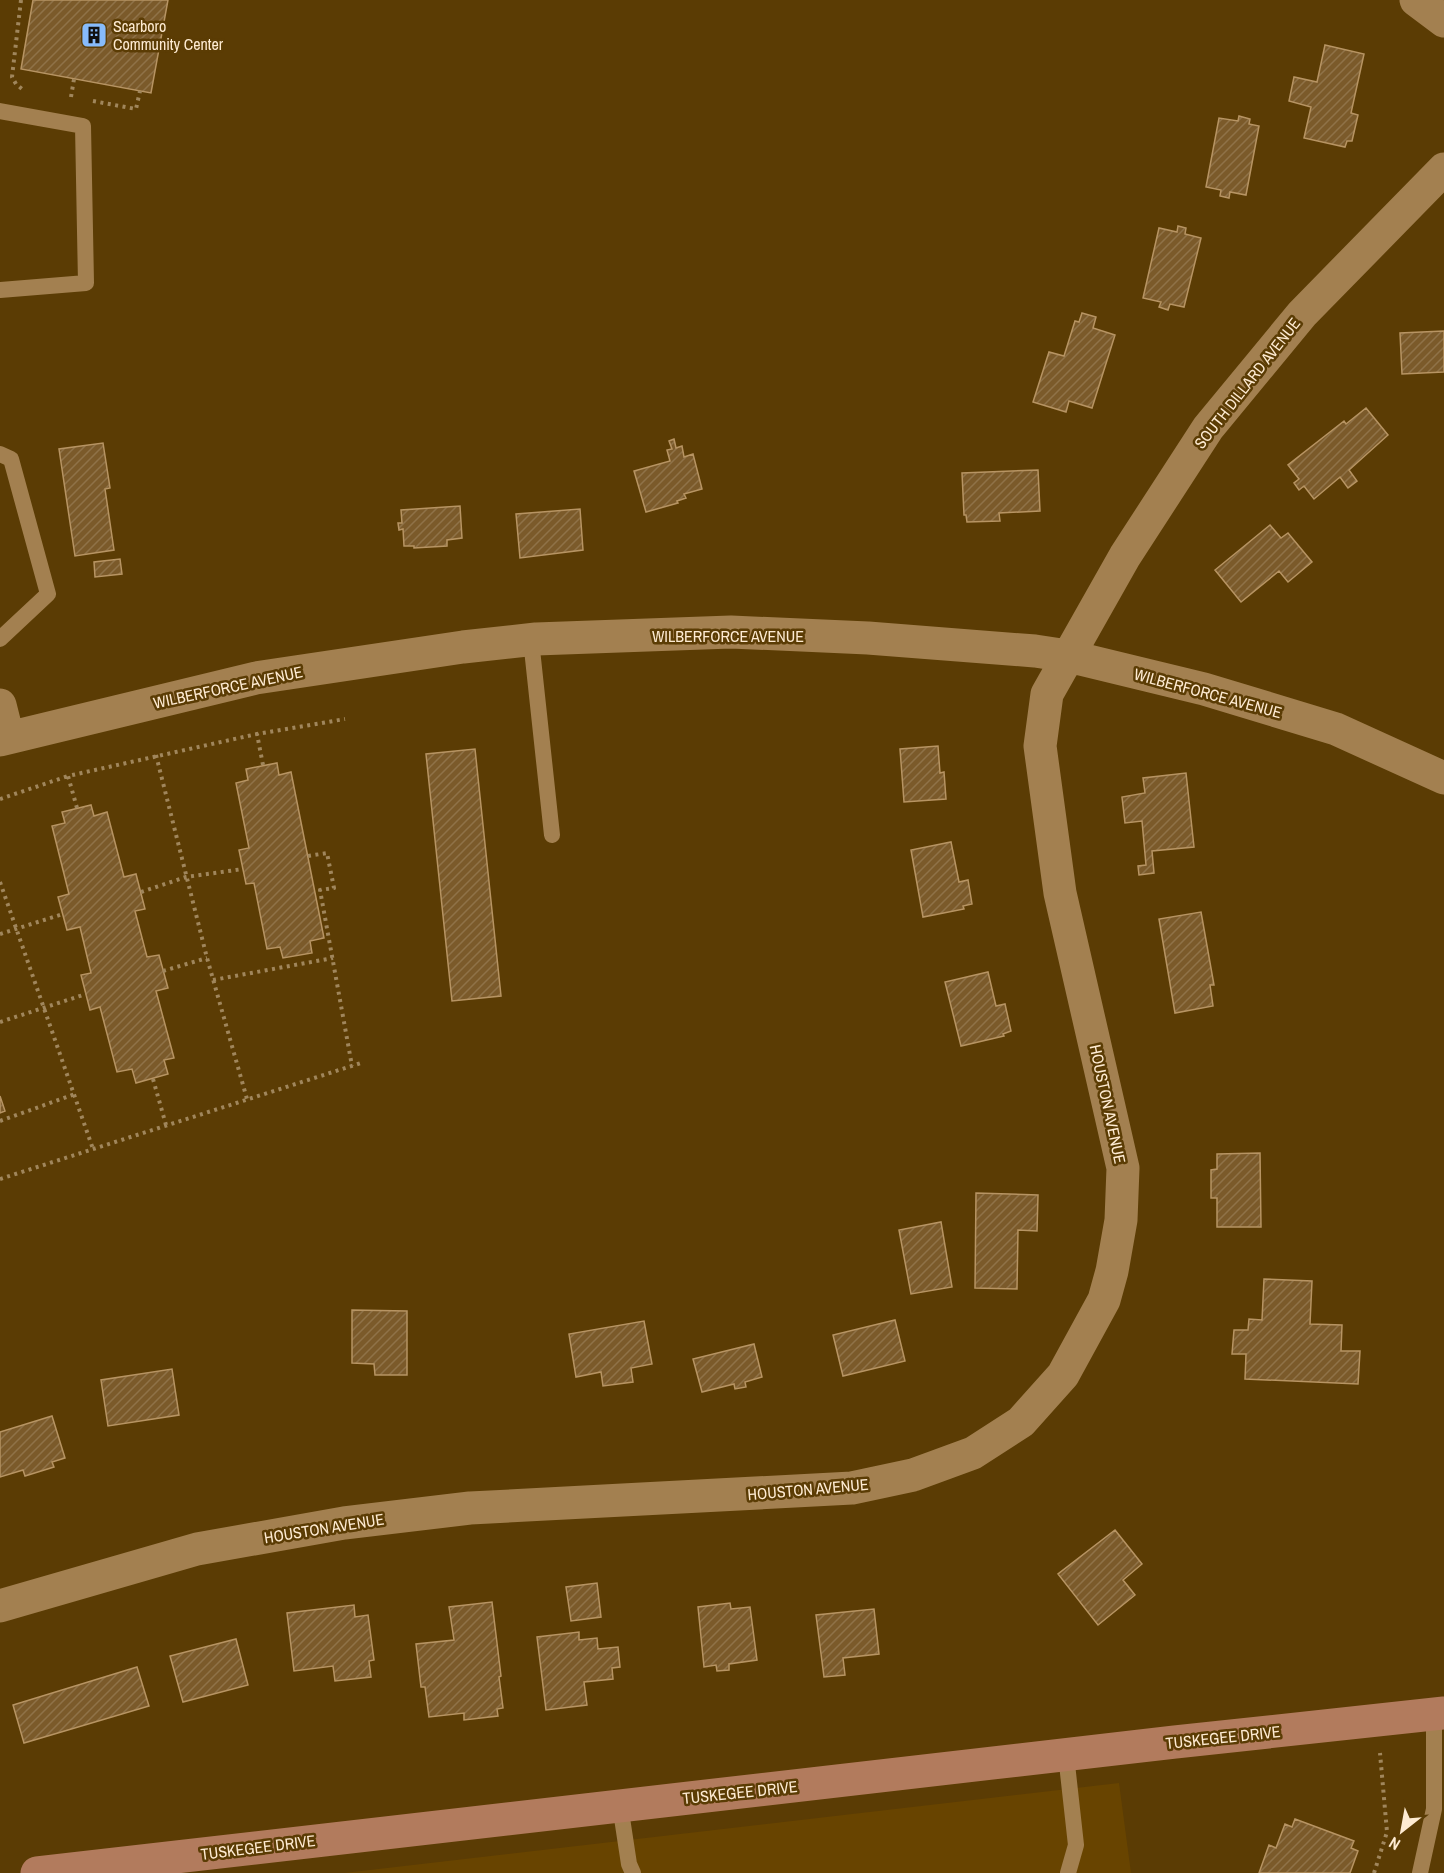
<svg xmlns="http://www.w3.org/2000/svg" width="1444" height="1873" font-family="'Archivo Narrow',sans-serif">
	<defs>
		<pattern id="building-hatch" width="6" height="6" patternUnits="userSpaceOnUse" patternTransform="scale(1.5)"><rect width="6" height="6" fill="#7b5a2a"/><path d="M-1 1l2-2M0 6l6-6M5 7l2-2" fill="none" stroke="#8f7248"/></pattern>
	</defs>
	<rect width="100%" height="100%" fill="#5b3c04"/>
	<path fill="#684400" d="M1119 1783 1131 1873H344Z"/>
	<path fill="url(#building-hatch)" stroke="#b79463" stroke-width="1.5" d="M33 0H168L151 93 21 69Z
		M1325 45 1364 54 1351 113 1358 115 1352 141H1347L1345 147 1304 138 1311 107 1289 101 1294 77 1317 82Z
		M1239 116 1250 119 1249 124 1259 126 1246 195 1230 192 1229 198 1220 196 1221 190 1206 187 1219 118 1238 121Z
		M1178 226 1186 228 1185 234 1201 238 1184 307 1170 304 1168 310 1159 307 1161 302 1143 298 1159 228 1177 232Z
		M1082 313 1096 317 1093 328 1115 335 1092 408 1069 401 1066 412 1033 402 1049 352 1064 356 1075 321 1079 322Z
		M1444 331V372L1402 374 1400 333Z
		M1366 408 1388 435 1349 470 1357 481 1348 488 1340 477 1314 499 1304 486 1299 490 1294 483 1299 479 1288 465 1344 421 1346 424Z
		M674 439 676 448 682 446 684 457 693 454 702 489 684 494 686 498 677 501 678 503 646 512 634 471 670 461 667 450 672 449 669 441Z
		M103 443 110 488 105 489 114 550 75 556 59 449Z
		M1038 470 1040 511 999 513 1000 521 967 522 966 515H964L962 473Z
		M460 506 462 538 447 540V546L414 548V546H404L403 529 399 530 398 523H402L401 510Z
		M580 509 583 550 520 558 516 514Z
		M1270 525 1281 538 1288 533 1312 562 1288 582 1279 571 1241 602 1215 570Z
		M120 559 122 574 95 577 94 562Z
		M938 746 940 773 944 772 946 799 904 802 900 749Z
		M475 749 501 996 452 1001 426 754Z
		M277 763 279 775 291 772 324 938 310 941 312 953 283 958 280 947 267 949 254 883 246 884 239 850 249 848 236 783 248 780 246 769Z
		M1186 773 1194 847 1152 851 1154 873 1139 875 1138 866 1146 865 1142 821 1125 823 1122 797 1145 793 1143 778Z
		M91 805 94 816 107 812 124 877 136 874 145 909 135 911 147 957 159 955 168 988 156 991 174 1058 164 1060 168 1074 136 1083 132 1069 117 1072 100 1007 90 1010 81 975 91 973 80 927 67 930 58 897 69 894 52 826 65 823 62 812Z
		M951 842 959 882 968 880 972 904 963 906 964 909 923 917 911 850Z
		M1201 912 1214 985H1210L1213 1006 1175 1013 1159 919Z
		M988 972 996 1006 1005 1004 1011 1031 1003 1034 1004 1036 961 1046 945 982Z
		M0 1096 5 1111 0 1113Z
		M1260 1153 1261 1227H1217V1198H1211V1170L1217 1169V1154Z
		M976 1193 1038 1195 1037 1231 1018 1230 1017 1289 975 1288Z
		M941 1222 952 1287 911 1294 899 1230Z
		M1264 1279 1312 1281 1310 1324 1342 1325 1341 1351H1360L1358 1384 1245 1379 1246 1354H1232L1234 1330H1248L1249 1319 1262 1320Z
		M352 1310 407 1311V1375H375L374 1364 352 1363Z
		M895 1320 905 1361 843 1376 833 1335Z
		M644 1321 652 1364 631 1368 633 1382 603 1386 601 1372 576 1377 569 1334Z
		M754 1344 762 1377 745 1382 746 1387 735 1389 734 1384 702 1392 693 1359Z
		M172 1369 179 1415 108 1426 101 1380Z
		M52 1416 65 1458 52 1462 54 1467 25 1476 23 1470 0 1477V1432Z
		M1115 1530 1142 1564 1123 1580 1135 1595 1098 1625 1058 1574Z
		M597 1583 601 1617 571 1621 566 1587Z
		M492 1602 501 1676 499 1677 503 1708 497 1709 498 1716 464 1720V1713L429 1717 425 1687H421L416 1644 454 1640 449 1607Z
		M730 1603 731 1609 750 1607 757 1660 729 1664V1670L717 1671 716 1665 704 1667 698 1607Z
		M354 1605 355 1617 368 1615 374 1660 369 1661 371 1677 335 1681 333 1666 294 1671 287 1613Z
		M874 1609 879 1654 843 1658 845 1675 824 1677 816 1615Z
		M579 1632V1640L597 1638 598 1649 618 1647 620 1667 612 1668 613 1679 584 1682 587 1705 546 1710 537 1637Z
		M236 1639 248 1685 183 1702 170 1656Z
		M137 1667 149 1706 24 1743 13 1705Z
		M1295 1819 1354 1841 1351 1848 1358 1851 1350 1873H1259L1269 1845 1276 1848 1285 1824 1292 1827Z"/>
	<g fill="none" stroke-linecap="round" stroke-linejoin="round">
		<path stroke="#a0865c" stroke-width="4" stroke-dasharray="3 4.5" stroke-linecap="butt" d="M21 0 12 77 16 84 22 89
			M71 97 74 79
			M93 101 136 109 140 91
			M156 755 207 958 247 1099
			M263 765 257 734 345 719
			M0 799 68 776
			M77 808 68 776 257 734
			M308 856 327 853 334 888 320 890 352 1066
			M0 882 93 1149
			M141 892 186 877 243 869
			M0 934 63 914
			M163 971 207 958
			M213 980 333 958
			M0 1022 86 994
			M153 1079 166 1125
			M0 1121 75 1094
			M0 1179 364 1062
			M1374 1873 1387 1832 1380 1753"/>
		<path stroke="#a38050" stroke-width="16" d="M0 111 83 126 86 283 0 290
			M0 454 11 459 48 594 0 639
			M531 640 552 835
			M1066 1755 1076 1845 1068 1873
			M620 1805 629 1864 633 1873
			M1420 1873 1434 1809V1714"/>
		<path stroke="#a38050" stroke-width="33" d="M1416 0 1444 21
			M0 705 8 737
			M0 740 256 678 463 647 536 639 731 632 868 638 1035 651 1068 656 1204 689 1336 729 1444 778
			M0 1606 197 1549 344 1523 470 1508 852 1488 913 1475 973 1453 1021 1422 1063 1375 1104 1300 1112 1271 1121 1220 1123 1168 1060 893 1040 746 1047 694 1125 556 1208 428 1302 314 1444 169"/>
		<path stroke="#b27b5d" stroke-width="33" d="M37 1873 1175 1742 1444 1713"/>
	</g>
	<defs>
		<symbol id="building-square" viewBox="-11 -11 22 22"><rect x="-9" y="-9" width="18" height="18" rx="4" fill="#87bbfb" stroke="#5b3c04"/><path d="M-4-6H4V6H1V3H-1V6H-4ZM-2.5-4.3h1.7v1.8h-1.7ZM.8-4.3h1.7v1.8H.8ZM-2.5-1h1.7V.8h-1.7ZM.8-1h1.7V.8H.8Z" fill="#111"/></symbol>
	</defs>
	<g fill-rule="evenodd">
		<use href="#building-square" x="79" y="20" width="30" height="30"/>
	</g>
	<g text-anchor="middle" stroke-width="5" stroke-linejoin="round" paint-order="stroke">
		<g font-size="16" fill="#feebd2" stroke="#5b3c04" text-anchor="start">
			<text x="113" y="32">Scarboro<tspan x="113" dy="18">Community Center</tspan></text>
		</g>
		<g font-size="16" fill="#feebd2" stroke="#5b3c04">
			<text transform="translate(1247 383) rotate(-52)" y="6">SOUTH DILLARD AVENUE</text>
			<text x="728" y="642">WILBERFORCE AVENUE</text>
			<text transform="translate(228 687) rotate(-12)" y="6">WILBERFORCE AVENUE</text>
			<text transform="translate(1208 693) rotate(15)" y="6">WILBERFORCE AVENUE</text>
			<text transform="translate(1108 1104) rotate(78)" y="6">HOUSTON AVENUE</text>
			<text transform="translate(808 1489) rotate(-5)" y="6">HOUSTON AVENUE</text>
			<text transform="translate(324 1528) rotate(-9)" y="6">HOUSTON AVENUE</text>
			<text transform="translate(1223 1737) rotate(-6)" y="6">TUSKEGEE DRIVE</text>
			<text transform="translate(740 1792) rotate(-6)" y="6">TUSKEGEE DRIVE</text>
			<text transform="translate(258 1847) rotate(-7)" y="6">TUSKEGEE DRIVE</text>
		</g>
	</g>
	<g transform="translate(1402 1831) rotate(211)" stroke="#5b3c04" stroke-width="4.5" paint-order="stroke">
	<path d="M0-4.5L10 22L0 15L-10 22Z" fill="#feebd2"/>
	<text y="-9" font-size="16" font-weight="bold" text-anchor="middle" fill="#feebd2">N</text>
	</g>
</svg>
